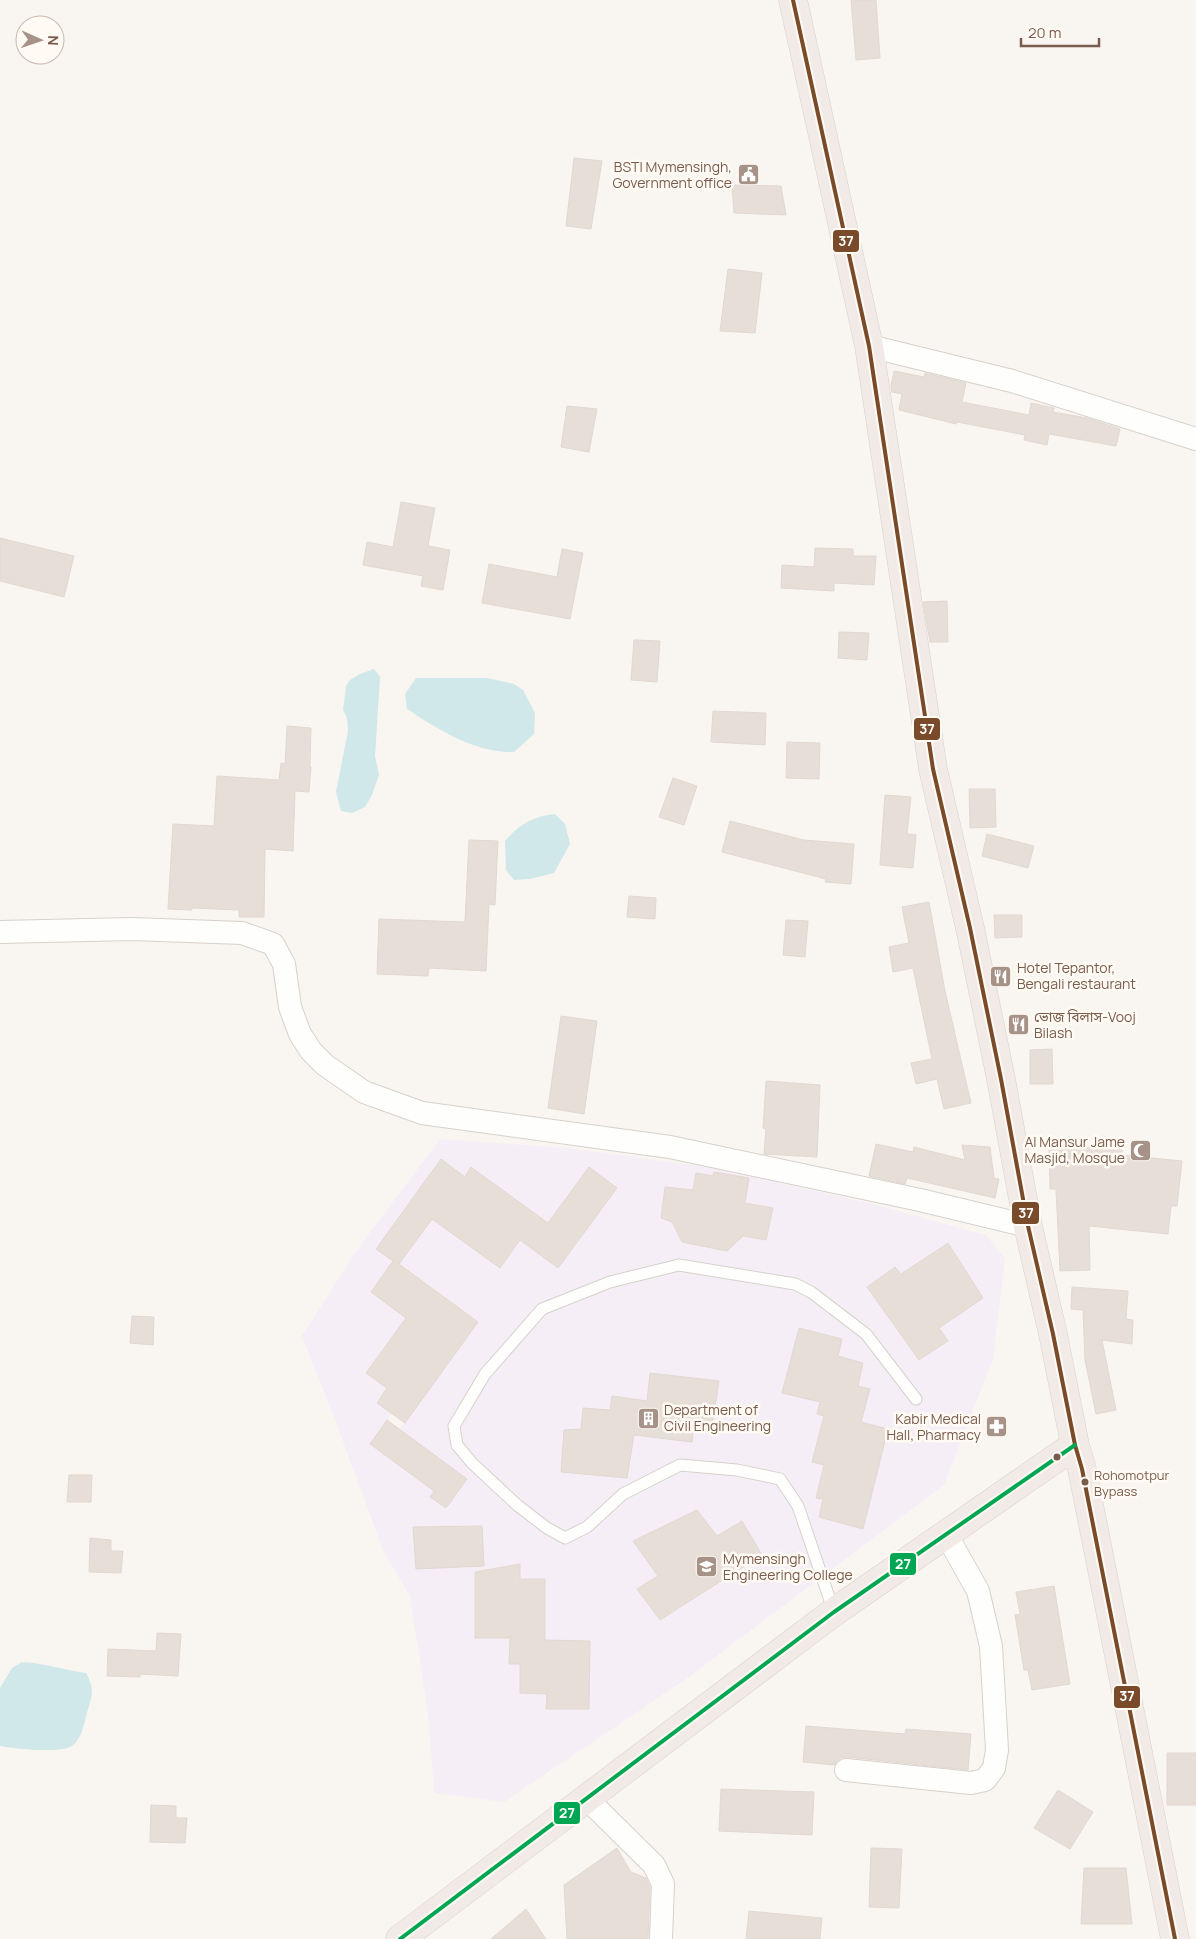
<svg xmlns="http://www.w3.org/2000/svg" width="1196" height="1939" font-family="Manrope,'Noto Sans Bengali',sans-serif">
	<rect width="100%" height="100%" fill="#f9f5f0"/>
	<path fill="#f6eef6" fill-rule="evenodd" d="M440 1139 566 1148 700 1166H741L779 1183 868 1203 986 1235 1005 1259 993 1359 944 1485 689 1677 504 1802 434 1793 429 1721 410 1596 384 1552 335 1420 302 1336 356 1251ZM441 1160 465 1177 472 1167 542 1219 538 1236 589 1167 617 1188 558 1268 520 1240 499 1268 446 1229 453 1190 399 1263 478 1322 400 1429 467 1479 450 1502 446 1499 442 1505 430 1497 434 1491 370 1444 392 1414 377 1403 387 1388 366 1373 384 1348 427 1333 393 1261 376 1248ZM715 1172 736 1176 745 1203 773 1208 766 1240 743 1236 727 1251 682 1242 672 1222 661 1218 665 1187 693 1190 696 1173 713 1176ZM929 1273 939 1328 948 1342 919 1360 868 1287ZM799 1328 842 1339 838 1356 858 1386 870 1389 861 1422 888 1429 863 1529 819 1517 823 1499 816 1497 824 1465 812 1462 824 1416 820 1402 782 1393ZM650 1373 718 1381 712 1427 694 1426 691 1442 634 1435 627 1478 561 1472 564 1430 581 1429 583 1408 610 1410 612 1396 647 1401ZM742 1521 762 1555 660 1620 638 1589 670 1568H653L633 1541 717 1536ZM482 1526 483 1566 416 1568 413 1527ZM475 1573 520 1579H545V1640L590 1641 589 1709H547V1694L520 1693V1664H509L510 1638H475Z"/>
	<path fill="#d0e8ea" d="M374 669 380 677 375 756 379 775 372 795 365 807 352 813 341 811 336 792 348 731 347 718 343 710 346 686 350 680 360 674Z
		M416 678H487L514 684 523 690 535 713 534 734 514 752C475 753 439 730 407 709L405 694Z
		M555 814 565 824 570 844 554 873 530 879 514 880 506 870 505 841C519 825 533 816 555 814Z
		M22 1662C44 1663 64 1670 86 1673 95 1690 92 1695 87 1713 84 1724 81 1742 70 1747 56 1753 15 1749 0 1746V1688L12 1668Z"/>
	<path fill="#e6ded7" stroke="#e2d8d2" d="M851 0H876L880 58 856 60Z
		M574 158 602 161 591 229 566 226Z
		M732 185 781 186 786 215 734 213Z
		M728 269 762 273 755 333 720 331Z
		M894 371 924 377 925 373 966 383 962 402 1029 415 1031 403 1054 408 1053 412 1087 418 1120 429 1116 446 1049 434 1047 445 1024 440 1025 435 957 422 956 424 899 410 902 394 892 392 891 386Z
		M567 406 597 409 589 452 561 447Z
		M401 502 435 508 428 546 450 550 443 590 421 586 423 576 363 565 367 542 393 547Z
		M0 538 74 556 64 597 0 581Z
		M815 548 853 549V556H876L874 585 834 583V591L781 588 782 565 814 567Z
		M562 549 583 553 570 619 482 603 489 564 557 577Z
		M947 601 948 642H930L923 602Z
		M839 632 869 633 867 660 838 658Z
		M634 640 660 641 657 682 631 680Z
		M713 711 766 713 765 745 711 742Z
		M287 726 311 728 310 767H311L309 792 295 791 293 851 265 849 264 917H239V910L192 908V910L168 909 173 824 214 826 217 776 279 780 281 763 285 764Z
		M787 742 820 743 819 779 786 778Z
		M673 778 697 786 684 825 659 817Z
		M969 789H995L996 827 970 828Z
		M885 795 911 797 907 834 916 835 913 868 880 865Z
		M730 821 804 840 854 844 851 884 825 882 826 879 722 852Z
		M987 834 1034 846 1028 868 982 856Z
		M469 840 498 841 495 905 489 904 486 971 429 968 428 976 377 974 379 919 465 922Z
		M629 896 656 898 655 919 627 917Z
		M929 902 945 991 971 1103 944 1109 937 1079 916 1084 911 1063 932 1059 913 968 893 972 889 947 909 943 902 907Z
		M994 915H1022V937L995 938Z
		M786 920 808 921 805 957 783 955Z
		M561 1016 597 1021 584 1114 548 1108Z
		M1052 1049 1053 1084H1030V1050Z
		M766 1081 820 1085 817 1157 764 1154 766 1129 763 1128Z
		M876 1144 913 1152 914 1147 965 1160 962 1145 990 1147 994 1178 999 1179 995 1198 907 1178 905 1184 869 1176Z
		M1095 1145H1122V1155L1182 1161 1177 1206H1171L1168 1234 1089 1226 1090 1270 1060 1271 1056 1189H1050L1049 1148 1095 1147Z
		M441 1159 465 1177 471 1167 548 1223 589 1167 617 1188 558 1268 520 1240 500 1268 432 1219 399 1264 478 1322 405 1423 377 1403 387 1388 366 1373 406 1318 371 1292 393 1261 376 1249Z
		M714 1172 749 1178 745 1203 773 1208 766 1240 743 1236 727 1251 682 1242 672 1222 661 1218 665 1187 693 1190 696 1173 713 1176Z
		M948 1243 983 1298 939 1328 948 1341 919 1360 867 1287 895 1267 901 1274Z
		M1072 1287 1128 1291 1126 1319 1133 1320 1132 1344 1102 1340 1116 1410 1096 1414 1085 1360 1083 1310 1071 1309Z
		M132 1316 154 1317 153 1345 130 1343Z
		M799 1328 842 1339 838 1356 863 1363 858 1386 870 1389 861 1422 888 1429 863 1529 819 1517 823 1499 816 1498 824 1465 812 1462 824 1416 817 1414 820 1402 782 1393Z
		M650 1373 719 1381 712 1427 694 1426 692 1442 634 1435 627 1478 561 1472 564 1430 581 1429 583 1408 610 1410 612 1396 647 1401Z
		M387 1420 467 1479 446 1508 430 1497 434 1491 370 1444Z
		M69 1475H92L91 1502H67Z
		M697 1510 717 1536 742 1521 762 1555 660 1620 637 1589 658 1576 633 1541Z
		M482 1526 484 1566 416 1569 413 1527Z
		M90 1538 111 1540V1551H123L121 1573 89 1572Z
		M520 1564V1579H545V1640L590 1641 589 1709H546L547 1694 520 1693V1664H509L510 1638H475V1572Z
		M1054 1586 1070 1684 1032 1690 1028 1670H1024L1015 1615 1020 1614 1016 1592Z
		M157 1633 181 1634 178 1676 140 1674V1677L107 1676 108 1649 156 1651Z
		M806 1726 905 1734 906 1729 971 1734 968 1770 847 1757 840 1758 834 1765 803 1762Z
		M1167 1753H1196V1805H1167Z
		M721 1789 814 1792 812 1835 719 1831Z
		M1058 1790 1093 1812 1070 1849 1034 1828Z
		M151 1805 176 1806V1818H187L185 1843 150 1842Z
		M617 1848 631 1872 646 1878 650 1887 648 1939H567L564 1885Z
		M871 1848 902 1849 899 1908 869 1907Z
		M1084 1868H1126L1132 1924H1081Z
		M526 1909 546 1939H491Z
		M749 1911 822 1918 820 1939H746Z"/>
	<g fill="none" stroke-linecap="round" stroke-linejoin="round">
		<defs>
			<path id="lane" d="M834 1612 798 1506 780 1479 737 1470 680 1465 623 1494 587 1527 565 1538 547 1528 517 1505 472 1463 457 1445 454 1426 485 1374 542 1309 610 1282 679 1265 795 1284 811 1292 866 1334 916 1399"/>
			<path id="street" d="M869 346 1012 381 1196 439
				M0 932 132 929 242 933 273 944 284 964 290 1007 300 1034 311 1051 325 1065 364 1092 422 1113 670 1147 920 1200 1028 1226
				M846 1770 971 1783 985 1780 994 1768 997 1750 991 1646 978 1591 946 1534
				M587 1799 654 1865 663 1884 661 1939"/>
			<path id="highway" d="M793 0 869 346 933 769 970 928 1001 1079 1028 1226 1053 1334 1075 1445 1082 1469 1175 1939
				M400 1939 834 1612 1075 1445"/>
		</defs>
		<use href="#lane" stroke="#d7d1cb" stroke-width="13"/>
		<use href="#street" stroke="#d7d1cb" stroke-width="24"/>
		<use href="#highway" stroke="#dad1cc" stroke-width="29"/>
		<use href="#lane" stroke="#fefefd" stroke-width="11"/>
		<use href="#street" stroke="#fefefd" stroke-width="22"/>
		<use href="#highway" stroke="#f2eae7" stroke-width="28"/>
		<defs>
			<path id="bus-1" d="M793 0 869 346 933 769 970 928 1001 1079 1028 1226 1053 1334 1075 1445 1082 1469 1175 1939"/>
			<path id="bus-2" d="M400 1939 834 1612 1075 1445"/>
		</defs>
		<use href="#bus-1" stroke="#fffaf3" stroke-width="8"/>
		<use href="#bus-2" stroke="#fffaf3" stroke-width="8"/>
		<use href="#bus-1" stroke="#7a4b2a" stroke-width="4"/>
		<use href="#bus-2" stroke="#00a651" stroke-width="4"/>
	</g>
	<defs>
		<symbol id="civic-square" viewBox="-11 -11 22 22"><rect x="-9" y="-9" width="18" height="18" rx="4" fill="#a69286" stroke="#fffaf3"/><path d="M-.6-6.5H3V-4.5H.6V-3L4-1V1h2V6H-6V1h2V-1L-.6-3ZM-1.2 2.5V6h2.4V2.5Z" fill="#fff"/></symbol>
		<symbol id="restaurant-square" viewBox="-11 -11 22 22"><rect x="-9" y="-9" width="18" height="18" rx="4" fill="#a69286" stroke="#fffaf3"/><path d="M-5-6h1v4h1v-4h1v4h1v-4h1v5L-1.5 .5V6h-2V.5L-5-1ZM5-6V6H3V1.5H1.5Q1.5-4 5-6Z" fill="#fff"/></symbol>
		<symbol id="mosque-square" viewBox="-11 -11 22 22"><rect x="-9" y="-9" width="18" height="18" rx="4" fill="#a69286" stroke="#fffaf3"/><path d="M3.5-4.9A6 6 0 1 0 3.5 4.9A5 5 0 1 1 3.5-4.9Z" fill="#fff"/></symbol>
		<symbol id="building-square" viewBox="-11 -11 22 22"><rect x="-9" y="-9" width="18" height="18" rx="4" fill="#a69286" stroke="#fffaf3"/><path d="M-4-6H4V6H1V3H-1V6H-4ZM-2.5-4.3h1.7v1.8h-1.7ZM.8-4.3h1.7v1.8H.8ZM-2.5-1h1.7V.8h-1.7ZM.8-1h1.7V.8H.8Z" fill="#fff"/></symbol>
		<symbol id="pharmacy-square" viewBox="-11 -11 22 22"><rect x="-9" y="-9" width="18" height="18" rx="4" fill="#a69286" stroke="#fffaf3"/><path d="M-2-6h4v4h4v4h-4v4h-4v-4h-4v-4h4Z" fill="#fff"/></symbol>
		<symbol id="university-square" viewBox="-11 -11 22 22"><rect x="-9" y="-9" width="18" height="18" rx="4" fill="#a69286" stroke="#fffaf3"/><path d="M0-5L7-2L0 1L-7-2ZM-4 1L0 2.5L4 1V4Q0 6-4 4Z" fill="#fff"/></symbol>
	</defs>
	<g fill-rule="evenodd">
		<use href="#civic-square" x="736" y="162" width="25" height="25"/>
		<use href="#restaurant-square" x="988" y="964" width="25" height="25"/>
		<use href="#restaurant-square" x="1006" y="1012" width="25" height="25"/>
		<use href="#mosque-square" x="1128" y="1138" width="25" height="25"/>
		<use href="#building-square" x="636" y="1406" width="25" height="25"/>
		<use href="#pharmacy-square" x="984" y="1414" width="25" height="25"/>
		<use href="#university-square" x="694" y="1554" width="25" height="25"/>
	</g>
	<g fill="#7a5c4d" stroke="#fffaf3" stroke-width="2">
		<circle cx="1057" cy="1457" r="4.5"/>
		<circle cx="1085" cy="1482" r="4.5"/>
	</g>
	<g text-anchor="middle" stroke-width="5" stroke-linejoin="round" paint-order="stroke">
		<g font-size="13" fill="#7a5c4d" stroke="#fffaf3" text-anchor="start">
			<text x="1094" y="1480">Rohomotpur<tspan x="1094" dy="16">Bypass</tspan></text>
		</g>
		<g font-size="14" fill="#7a5c4d" stroke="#fffaf3" text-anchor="start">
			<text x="732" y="172" text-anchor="end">BSTI Mymensingh,<tspan x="732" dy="16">Government office</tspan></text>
			<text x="1017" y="973">Hotel Tepantor,<tspan x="1017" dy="16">Bengali restaurant</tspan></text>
			<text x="1034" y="1022">ভোজ বিলাস-Vooj<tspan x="1034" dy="16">Bilash</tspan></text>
			<text x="1125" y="1147" text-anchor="end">Al Mansur Jame<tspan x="1125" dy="16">Masjid, Mosque</tspan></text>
			<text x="664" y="1415">Department of<tspan x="664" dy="16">Civil Engineering</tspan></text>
			<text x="981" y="1424" text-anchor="end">Kabir Medical<tspan x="981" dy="16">Hall, Pharmacy</tspan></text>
			<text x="723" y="1564">Mymensingh<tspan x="723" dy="16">Engineering College</tspan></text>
		</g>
	</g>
	<g stroke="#fffaf3" stroke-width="2">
		<rect x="832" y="229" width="28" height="24" rx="5" fill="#7a4b2a"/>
		<rect x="913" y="717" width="28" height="24" rx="5" fill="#7a4b2a"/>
		<rect x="1011" y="1201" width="29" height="24" rx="5" fill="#7a4b2a"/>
		<rect x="889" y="1552" width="28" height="24" rx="5" fill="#00a651"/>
		<rect x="1113" y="1685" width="28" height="24" rx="5" fill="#7a4b2a"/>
		<rect x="553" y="1801" width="28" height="24" rx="5" fill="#00a651"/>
	</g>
	<g font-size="14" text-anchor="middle" font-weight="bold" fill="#fff">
		<text x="846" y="246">37</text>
		<text x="927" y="734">37</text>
		<text x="1026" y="1218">37</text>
		<text x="903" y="1569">27</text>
		<text x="1127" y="1701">37</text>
		<text x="567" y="1818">27</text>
	</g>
	<g transform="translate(40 40) rotate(92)"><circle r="24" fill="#fffaf3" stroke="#cabbb1"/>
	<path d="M0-4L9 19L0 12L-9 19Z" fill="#a69286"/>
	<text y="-8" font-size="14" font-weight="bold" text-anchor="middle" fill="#7a5c4d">N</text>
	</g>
	<path d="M1021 38v8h78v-8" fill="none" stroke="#7a5c4d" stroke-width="2.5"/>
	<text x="1028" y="38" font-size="15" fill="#7a5c4d" stroke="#fffaf3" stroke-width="4" paint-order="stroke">20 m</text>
</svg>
